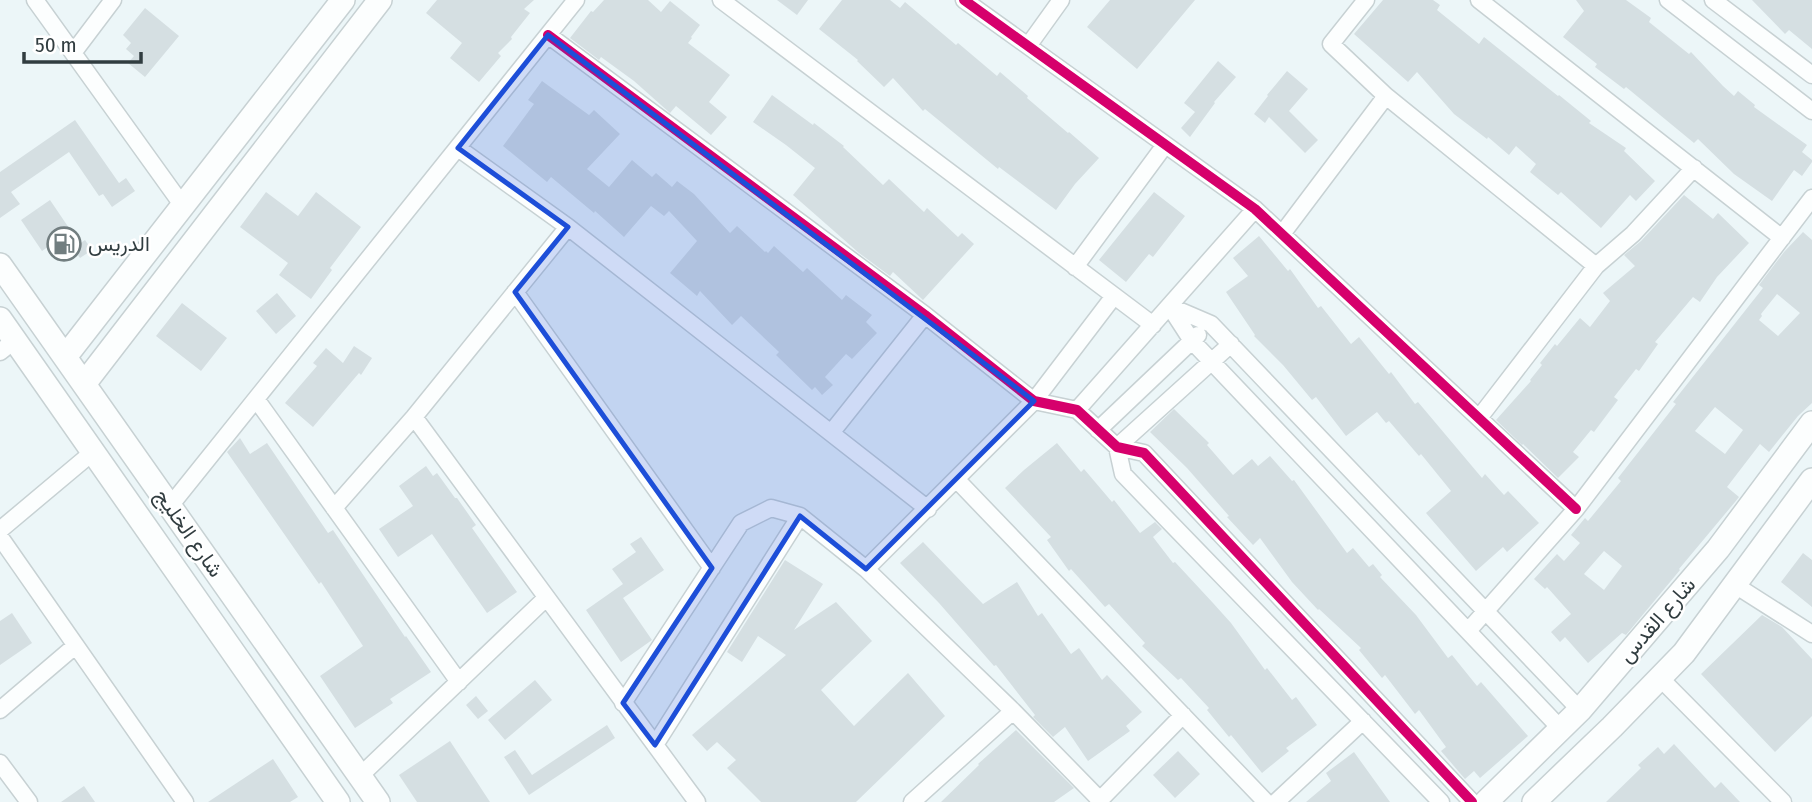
<svg xmlns="http://www.w3.org/2000/svg" width="1812" height="802" font-family="'Fira Sans Condensed',Vazirmatn,sans-serif">
	<rect width="100%" height="100%" fill="#ecf6f8"/>
	<path fill="#d5dfe2" fill-rule="evenodd" d="M437 0H534L524 9 530 13 511 37 512 39 498 53 501 56 479 82 450 58 462 43 426 13Z
		M604 0H648L661 12 670 1 700 25 691 37 692 38 688 43 730 75 709 102 727 117 711 135 676 106 670 113 634 81 601 57 599 60 570 38 591 11 593 12Z
		M777 0H808L797 15Z
		M842 0H890L900 8 905 2 956 45 958 43 997 76 1000 72 1028 96 1027 98 1068 133 1069 132 1099 158 1075 184 1056 210 999 167 998 169 925 109 923 111 893 78 884 87 857 61 858 60 819 29Z
		M1110 0H1195L1137 69 1087 27Z
		M1383 0H1433L1440 5 1437 10 1479 44 1484 37 1558 96 1559 95 1591 121 1589 123 1626 148 1624 151 1655 181 1636 201 1630 195 1601 228 1561 192 1558 195 1530 172 1536 164 1516 146 1509 155 1488 137 1487 139 1454 114 1417 72 1408 82 1354 34Z
		M1576 0H1626L1651 18 1649 22 1689 54 1691 52 1723 86 1734 96 1738 91 1755 105 1754 107 1807 145 1802 152 1812 160V162L1802 176 1794 170 1772 201 1734 174 1698 139 1694 143 1626 87 1624 89 1595 67 1597 64 1563 37 1584 11Z
		M1752 0H1812V49L1789 30 1785 34Z
		M145 8 179 36 145 77 128 63 134 56 126 49 131 43 123 35Z
		M1218 61 1236 77 1214 102 1215 103 1190 137 1181 128 1195 112 1184 103Z
		M1287 71 1308 89 1289 111 1318 140 1305 153 1269 117 1265 123 1254 114 1268 96 1267 95Z
		M542 81 589 115 594 110 620 134 587 169 609 187 632 160 652 177 656 173 672 187 677 181 694 194 730 233 737 226 765 252 766 251 768 253 774 246 803 272 807 268 842 300 846 295 872 315 866 322 877 333 852 359 846 354 825 377 833 385 822 395 815 387 812 390 776 355 779 352 741 316 732 325 700 291 697 296 670 273 697 241 669 211 664 216 651 206 624 237 595 211 594 213 551 177 547 182 503 146 534 104 528 100Z
		M772 95 813 125 814 123 844 146 843 147 883 185 889 179 924 212 927 208 958 237 962 233 974 244 923 300 893 272 890 276 859 253 793 195 815 168 786 145 753 122Z
		M75 120 119 183 126 178 135 191 112 207 103 194 99 196 69 152 11 192 20 204 0 218V172Z
		M266 192 298 216 316 192 361 227 330 268 332 270 311 299 279 275 288 263 240 227Z
		M1154 192 1185 216 1153 257 1149 254 1126 282 1099 260Z
		M1684 195 1713 219 1718 213 1749 243 1717 277 1700 302 1693 297 1655 342 1658 344 1639 371 1636 369 1614 397 1618 400 1594 432 1591 430 1573 452 1579 457 1558 478 1523 444 1522 445 1496 420 1531 381 1530 380 1542 365 1540 363 1555 344 1557 346 1580 318 1590 327 1610 301 1603 293 1635 266 1624 255 1641 241Z
		M50 200 71 231 42 251 21 220Z
		M1803 232 1812 240V403L1798 416 1769 452 1760 444 1727 487 1739 497 1735 502 1679 569 1680 570 1626 635 1622 633 1588 663 1565 637 1560 642 1551 632 1571 614 1547 587 1545 589 1534 579 1557 554 1564 561 1580 543 1571 535 1585 518 1588 521 1621 481 1618 478 1676 404 1673 402 1763 288 1759 285 1784 252ZM1777 294 1800 313 1778 336 1759 320 1762 316 1761 314ZM1715 407 1743 430 1725 454 1695 431ZM1604 551 1622 566 1604 590 1584 574Z
		M1259 236 1288 271 1290 269 1318 308 1321 306 1351 344 1359 337 1389 374 1391 372 1415 404 1418 402 1482 478 1485 474 1504 495 1508 491 1539 523 1507 552 1503 547 1476 571 1426 513 1451 491 1421 454 1419 456 1389 421 1386 423 1377 412 1346 436 1316 397 1312 400 1283 365 1254 336 1255 335 1226 292 1248 276 1233 258Z
		M85 240 92 250 80 258 73 248Z
		M277 293 296 316 276 334 256 311Z
		M182 303 227 338 201 371 156 336Z
		M354 346 372 358 361 375 359 373 313 427 285 403 317 366 313 363 326 348 343 363Z
		M1174 409 1209 443 1207 445 1233 475 1252 459 1258 466 1270 456 1292 481 1294 480 1347 553 1353 548 1369 567 1373 564 1382 575 1380 577 1416 615 1448 658 1452 655 1477 686 1481 682 1528 736 1480 778 1474 771 1465 779 1441 751 1446 747 1419 710 1415 714 1385 675 1382 678 1359 650 1361 648 1319 609 1318 610 1292 582 1260 538 1253 545 1227 517 1229 516 1187 468 1150 432Z
		M240 438 250 454 267 443 328 533 333 530 405 637 406 636 431 672 390 699 393 703 355 728 320 676 363 646 321 582 319 584 227 452Z
		M1057 443 1081 472 1084 469 1112 502 1114 500 1140 533 1155 522 1162 529 1153 537 1173 563 1175 562 1213 603 1231 623 1265 670 1267 668 1292 700 1296 697 1317 725 1286 748 1289 751 1262 773 1231 735 1229 737 1207 710 1209 708 1181 678 1178 680 1142 646 1145 643 1109 604 1105 607 1071 569 1069 571 1047 540 1051 537 1005 488 1024 470Z
		M426 466 433 476 437 473 455 498H457L476 525 472 528 517 592 487 613 432 534 398 557 379 529 413 506 399 486Z
		M641 537 664 570 623 598 652 640 621 662 586 610 623 584 612 569 636 552 630 544Z
		M923 542 983 604 1017 582 1038 616 1042 613 1071 654 1079 648 1102 680 1107 675 1142 712 1126 726 1130 731 1088 761 1065 727 1053 737 1033 717 1035 715 996 665 994 666 939 603 900 563Z
		M1803 553 1812 560V607L1781 582Z
		M785 560 823 584 794 630 836 602 872 641 821 690 854 726 908 673 945 716 856 802H761L727 768 736 760 717 742 707 751 692 735 786 655 758 636 742 662 727 652Z
		M12 613 32 643 0 665V621Z
		M1762 615 1782 627 1812 659V716L1775 752 1701 674Z
		M535 680 552 700 505 740 488 720Z
		M476 696 488 711 478 719 466 705Z
		M607 725 615 738 529 795 504 757 515 750 532 775Z
		M1016 730 1074 788 1054 802H941L979 765 978 764Z
		M450 741 490 802H417L399 775Z
		M1674 744 1715 788 1721 782 1740 802H1606L1641 768 1638 765 1658 747 1664 754Z
		M1178 751 1200 774 1175 798 1153 775Z
		M1354 752 1390 802H1306L1331 781 1326 773Z
		M273 759 298 797 290 802H208Z
		M84 786 95 802H61Z"/>
	<g fill="none" stroke-linecap="round" stroke-linejoin="round">
		<defs>
			<path id="street" d="M35 0 183 206
				M721 0 1153 325
				M964 0 1255 209 1576 509
				M1366 0 1331 44 1386 96 1596 266 1479 418
				M1479 0 1782 238
				M1668 0 1812 111
				M1713 0 1812 75
				M548 35 925 315 1034 401 1077 410 1117 447 1144 453 1472 802
				M1028 46 1061 0
				M73 53 113 0
				M458 148 568 227 928 509
				M1282 234 1386 96
				M1596 266 1633 234 1694 168
				M1075 267 1165 145
				M515 292 712 568
				M1169 306 1211 324 1580 710
				M1170 307 1192 341 1560 728
				M1231 344 1117 447 1123 474 1441 802
				M0 352 15 340
				M256 399 459 682
				M1077 410 1255 209
				M414 417 697 802
				M1098 430 1198 335
				M831 433 925 315
				M957 480 1266 802
				M170 506 576 0
				M334 508 414 417 568 227
				M0 530 93 452
				M0 537 185 802
				M866 569 1034 401 1114 296
				M1735 585 1812 634
				M1468 631 1576 509 1812 198
				M1660 678 1783 802
				M623 703 741 523 771 508 800 516 866 569 1013 711 1100 800
				M0 710 75 646
				M655 745 800 516
				M0 763 29 802
				M360 776 546 598
				M912 802 1013 711
				M1098 802 1183 715
				M1276 802 1363 721"/>
			<path id="secondary" d="M0 265 378 802
				M0 319 338 802
				M65 357 343 0
				M84 384 380 0
				M1486 802 1580 710 1651 627 1718 549 1812 423
				M1534 802 1612 727 1684 653 1812 480"/>
		</defs>
		<use href="#street" stroke="#c7d1d3" stroke-width="19"/>
		<use href="#secondary" stroke="#c7d1d3" stroke-width="26"/>
		<use href="#street" stroke="#fcfefe" stroke-width="16"/>
		<use href="#secondary" stroke="#fcfefe" stroke-width="23"/>
		<defs>
			<path id="cycleway" d="M964 0 1255 209 1576 509
				M548 35 925 315 1034 401 1077 410 1117 447 1144 453 1472 802"/>
		</defs>
		<use href="#cycleway" stroke="#fff" stroke-width="15"/>
		<use href="#cycleway" stroke="#d6006c" stroke-width="10"/>
	</g>
	<path fill="#1d4ed8" fill-opacity="0.2" stroke="#1d4ed8" stroke-width="5" stroke-linejoin="round" d="M548 35 1034 401 866 569 800 516 655 745 623 703 712 568 515 292 568 227 458 148Z"/>
	<defs>
		<symbol id="fuel-ring" viewBox="-11 -11 22 22"><circle r="9.5" fill="#fff" stroke="#727e80" stroke-width="1.5"/><path d="M-5.5-6h7V0h2V4h1.3V-2.5L3-4.5l.8-.8L6-3V5H2.5V1h-1V6h-7ZM-4.2-4.7v3.2H.2V-4.7Z" fill="#727e80"/></symbol>
	</defs>
	<g fill-rule="evenodd">
		<use href="#fuel-ring" x="45" y="225" width="38" height="38"/>
	</g>
	<g text-anchor="middle" stroke-width="5" stroke-linejoin="round" paint-order="stroke">
		<g font-size="21" fill="#313d40" stroke="#fff" text-anchor="start">
			<text x="88" y="251">الدريس</text>
		</g>
		<g font-size="21" fill="#313d40" stroke="#fff">
			<text transform="translate(189 533) rotate(55)" y="7">شارع الخليج</text>
			<text transform="translate(1657 620) rotate(-49)" y="7">شارع القدس</text>
		</g>
	</g>
	<path d="M24 52v10h117v-10" fill="none" stroke="#313d40" stroke-width="3.5"/>
	<text x="35" y="52" font-size="21" fill="#313d40" stroke="#ffffff" stroke-width="5" paint-order="stroke">50 m</text>
</svg>
